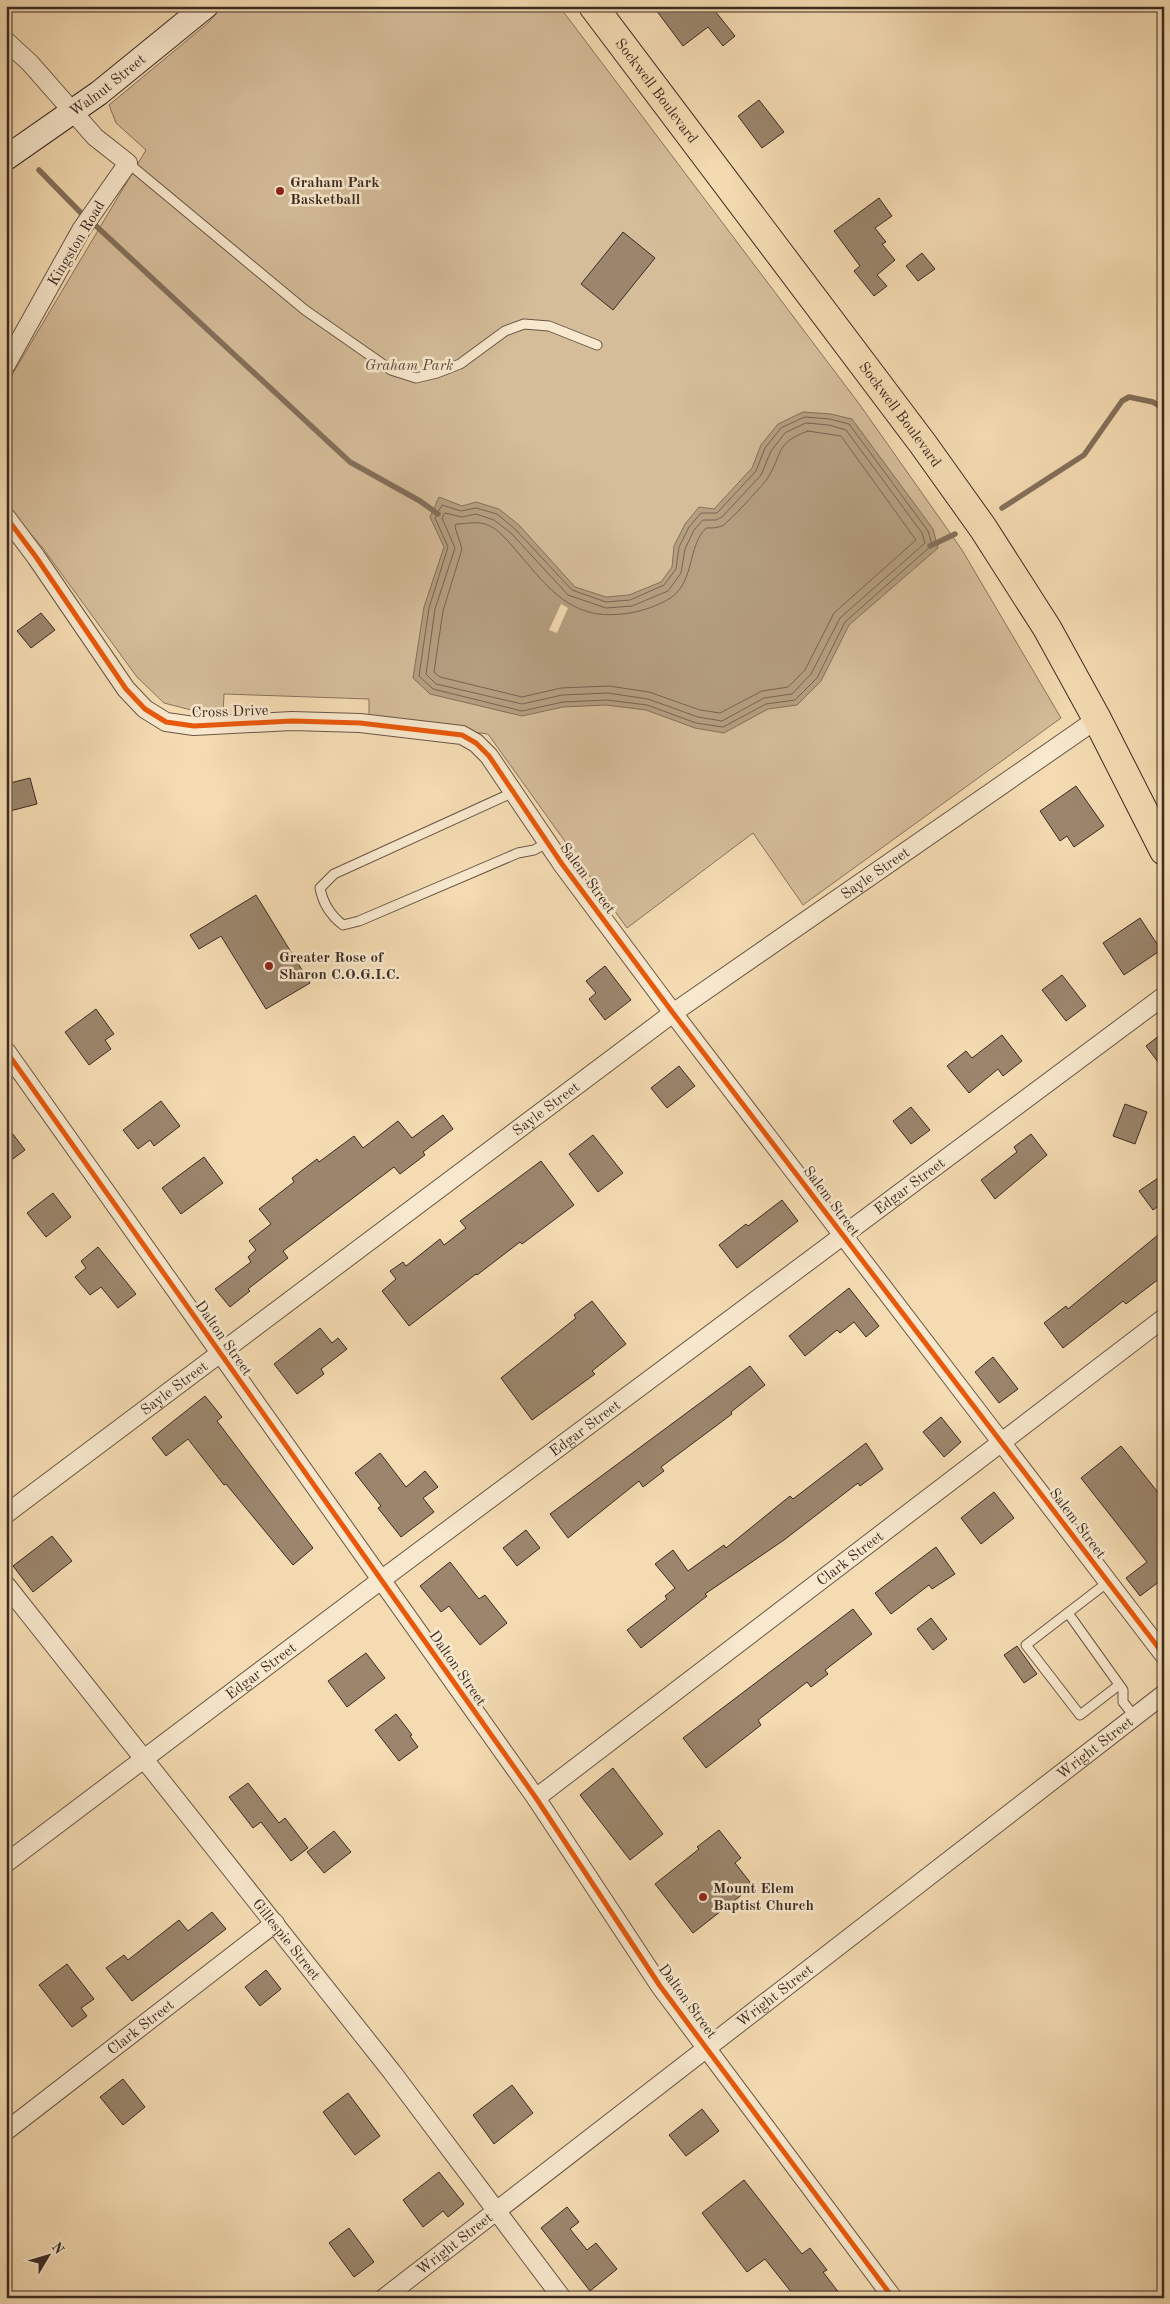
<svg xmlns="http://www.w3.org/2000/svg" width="1170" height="2304" font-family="'Old Standard TT',serif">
	<rect width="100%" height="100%" fill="#f4dbb2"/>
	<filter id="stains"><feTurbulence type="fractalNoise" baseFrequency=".004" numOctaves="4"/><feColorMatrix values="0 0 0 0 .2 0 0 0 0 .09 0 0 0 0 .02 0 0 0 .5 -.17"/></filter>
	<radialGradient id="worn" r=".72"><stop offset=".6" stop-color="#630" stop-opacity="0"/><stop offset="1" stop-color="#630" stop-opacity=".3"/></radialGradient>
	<path fill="#d5bd9a" stroke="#88745e" d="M223 6H559L860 405 962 550 1061 718 803 905 753 833 627 928 488 734 369 719V699L224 694 223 714 199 712 164 703 137 677 42 547 6 506V385L146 150 116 123 109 105 208 23Z"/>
	<path fill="#b59f81" stroke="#84705b" d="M803 412 831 414 852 419 933 529 938 548 849 625 821 681 797 705 768 709 724 733 695 728 646 710 606 705 563 707 522 716 430 694 413 678 424 607 444 547 430 517 439 497 462 506 476 502 499 509 519 525 575 587 606 597 629 595 661 582 672 567 674 546 685 524 699 507 714 509 752 468 761 445 778 424Z"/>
	<path fill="#f4dbb2" d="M561 604 568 608 557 633 549 630Z"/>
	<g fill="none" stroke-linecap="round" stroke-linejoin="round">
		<path stroke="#786452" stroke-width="1" d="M805 417 830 419 849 424 928 531 932 545 845 622 817 678 795 700 766 704 723 727 696 723 647 705 607 700 563 702 522 711 433 689 419 676 429 608 448 547 435 518 442 505 461 511 476 508 497 514 515 529 572 590 606 602 630 600 664 585 676 569 679 547 689 527 701 513H717L756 471 765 448 781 428Z
			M806 423 829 425 846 430 922 533 925 543 840 618 811 674 792 694 764 698 722 721 698 717 648 699 608 693 562 695 522 704 436 684 426 674 435 609 455 548 442 518 445 513 462 517 476 514 494 520 511 533 568 595 606 608 632 606 668 591 681 573 685 549 694 530 703 520H716L722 517 761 475 771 451 785 433Z
			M808 431 841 436 916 540 834 613 805 670 788 687 762 691 720 713 700 710 649 692 609 686 561 688 522 697 440 677 434 672 443 611 462 549 455 527 456 524C468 524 478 520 490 526 502 532 511 545 520 555 549 589 572 620 622 614 637 613 659 606 672 597 695 579 687 548 706 528 712 528 717 528 722 526 728 523 762 486 767 479 783 455 774 443 808 431Z"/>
		<path stroke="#84705b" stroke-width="5.5" d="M6 134 7 135
			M39 170 81 213
			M95 225 350 462 420 501 438 514
			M1002 508 1084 455 1122 401 1129 397 1153 402 1164 409
			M930 546 955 534"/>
	</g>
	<path fill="#9b866d" stroke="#3b2a22" d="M653 6H711L735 36 723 46 708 27 683 46Z
		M759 100 784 132 762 148 738 116Z
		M879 198 892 216 875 228 886 242 882 244 895 260 877 275 887 286 874 296 854 271 860 266 834 231Z
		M623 232 655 258 613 310 581 284Z
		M922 253 935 269 918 281 906 266Z
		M41 613 55 630 31 648 17 631Z
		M30 778 37 804 6 812V784Z
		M1076 786 1104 826 1074 847 1067 836 1060 841 1040 811Z
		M256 895 310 983 266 1009 221 936 199 949 190 935Z
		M1140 918 1161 950 1124 975 1103 943Z
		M605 966 631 1000 605 1020 589 999 596 993 586 981Z
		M1062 975 1086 1006 1066 1021 1042 990Z
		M96 1009 114 1034 105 1040 111 1049 89 1065 65 1032Z
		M1164 1032V1070L1146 1046Z
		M1002 1035 1022 1061 1003 1076 998 1069 969 1093 947 1066 966 1051 972 1058Z
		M679 1066 695 1086 667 1108 651 1088Z
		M161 1101 180 1126 154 1146 150 1140 138 1149 123 1130Z
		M1125 1104 1147 1112 1135 1144 1113 1136Z
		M911 1107 930 1130 911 1144 893 1121Z
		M443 1115 453 1129 423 1152 425 1155 400 1174 394 1167 283 1251 288 1258 248 1289 250 1291 230 1307 215 1289 251 1262 248 1257 256 1250 249 1241 271 1224 259 1209 294 1182 292 1178 317 1159 319 1162 354 1136 363 1148 398 1121 412 1138Z
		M6 1125 25 1150 6 1164Z
		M1031 1134 1047 1155 995 1199 981 1180 1017 1152 1014 1147Z
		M593 1135 623 1173 598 1192 569 1154Z
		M204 1157 223 1183 181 1214 162 1188Z
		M541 1161 574 1205 522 1244 520 1242 477 1275 476 1274 409 1326 382 1291 396 1279 390 1271 403 1262 406 1266 440 1239 444 1245 466 1228 460 1221Z
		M1164 1174V1202L1153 1210 1139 1191Z
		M53 1193 71 1217 46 1237 27 1213Z
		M782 1200 798 1221 737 1268 719 1245 746 1224 748 1226Z
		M1164 1230V1275L1126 1304 1123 1301 1063 1348 1044 1323 1066 1306 1068 1309Z
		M98 1247 136 1294 118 1308 101 1287 90 1295 75 1277 86 1268 81 1261Z
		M849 1288 879 1326 866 1337 854 1322 840 1333 837 1330 805 1356 789 1336Z
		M592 1301 626 1344 592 1371 595 1374 532 1420 501 1378 576 1318 574 1315Z
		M320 1328 332 1343 338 1338 347 1349 321 1369 324 1374 297 1394 274 1364Z
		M993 1357 1018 1389 999 1403 975 1372Z
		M750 1366 765 1385 731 1412 732 1414 661 1467 664 1471 643 1487 639 1481 568 1538 550 1514Z
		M205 1396 222 1417 217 1421 313 1548 293 1565 226 1484 224 1485 188 1439 166 1456 152 1438Z
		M941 1417 961 1442 944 1457 923 1432Z
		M866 1443 883 1469 860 1486 858 1483 784 1540 705 1594 707 1596 641 1648 627 1630 667 1599 665 1596 675 1588 655 1564 673 1550 688 1571 724 1545 726 1548 790 1496 793 1499Z
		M1121 1446 1164 1500V1578L1140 1596 1126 1578 1147 1562 1081 1478Z
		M380 1453 406 1487 425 1471 438 1487 423 1498 434 1512 401 1537 378 1508 381 1506 355 1473Z
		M994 1492 1014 1518 981 1544 961 1518Z
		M526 1530 540 1548 517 1566 503 1548Z
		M52 1536 72 1561 33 1592 13 1566Z
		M936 1547 955 1574 932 1589 929 1585 891 1614 875 1593Z
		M450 1562 479 1599 485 1595 507 1623 480 1645 449 1606 441 1612 420 1586Z
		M853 1609 872 1634 825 1670 828 1674 811 1687 807 1682 758 1720 761 1725 706 1768 683 1738Z
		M931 1618 947 1639 933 1650 917 1629Z
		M1017 1646 1037 1674 1024 1683 1004 1655Z
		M366 1653 385 1678 347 1707 328 1681Z
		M396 1714 412 1735 410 1736 418 1747 399 1761 375 1730Z
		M613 1768 663 1834 630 1860 580 1795Z
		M248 1783 279 1823 285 1818 308 1848 291 1861 261 1822 253 1828 229 1797Z
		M719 1830 741 1858 735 1863 753 1886 693 1933 655 1884 699 1849 697 1847Z
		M334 1831 351 1852 324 1873 307 1852Z
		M212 1912 226 1929 132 2001 106 1968 124 1955 128 1960 179 1920 188 1931Z
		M67 1964 94 1999 81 2008 87 2016 72 2027 39 1985Z
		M266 1970 281 1989 260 2006 245 1987Z
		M123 2079 145 2107 123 2125 100 2097Z
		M512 2085 533 2113 494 2144 473 2115Z
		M348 2093 380 2136 355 2155 323 2112Z
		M702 2109 719 2131 686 2156 669 2135Z
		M439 2172 464 2204 448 2217 443 2211 423 2227 403 2200Z
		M744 2180 802 2254 810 2248 827 2270 823 2272 843 2298H796L765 2259 747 2272 702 2213Z
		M567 2207 579 2222 570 2229 587 2250 596 2243 617 2269 590 2291 541 2228Z
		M349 2228 374 2262 354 2277 329 2243Z"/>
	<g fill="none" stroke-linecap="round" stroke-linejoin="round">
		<defs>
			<path id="lane" d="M128 163 305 310 391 370 416 378 437 373 460 364 505 331 524 324 549 326 597 345
				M514 792 334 874 320 888C323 904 330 915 343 925L359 921 518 853 534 850 547 843
				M1108 1582 1026 1645 1080 1715 1119 1685
				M1068 1613 1123 1690V1702L1135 1717"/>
			<g id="street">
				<path d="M6 41 30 63 95 137 128 163 81 230 6 365"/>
				<path d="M6 517 36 557 126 689 145 709 166 722 194 726 292 721 360 723 462 735 476 743 489 756 562 864 673 1013 1164 1655"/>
				<path d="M6 1051 536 1798 660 1986 893 2298"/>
				<path id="s1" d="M6 1514 673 1013 1097 719"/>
				<path id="s2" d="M6 1585 392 2072 562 2298"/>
				<path id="s3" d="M536 1798 1164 1318"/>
				<path id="s4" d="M6 1863 381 1580 1164 996"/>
				<path id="s5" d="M6 2131 275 1923"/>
				<path id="s6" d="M384 2298 1164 1694"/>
			</g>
			<g id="secondary">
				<path id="s7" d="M6 158 99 93 206 6"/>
			</g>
			<g id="primary">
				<path id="s8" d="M593 6 923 444 983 528 1047 628 1097 719 1164 851"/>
			</g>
		</defs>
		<use href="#lane" stroke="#695646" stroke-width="11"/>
		<use href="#street" stroke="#695646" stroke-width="20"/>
		<use href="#secondary" stroke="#3b2a22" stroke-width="26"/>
		<use href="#primary" stroke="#3b2a22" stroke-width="30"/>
		<use href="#lane" stroke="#f8e8cd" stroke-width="9"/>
		<use href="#street" stroke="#f8e8cd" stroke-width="18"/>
		<use href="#secondary" stroke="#f8e8cd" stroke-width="24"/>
		<use href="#primary" stroke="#f4dbb2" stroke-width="28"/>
		<defs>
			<path id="cycleway" d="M6 517 36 557 126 689 145 709 166 722 194 726 292 721 360 723 462 735 476 743 489 756 562 864 673 1013 1164 1655
				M6 1051 536 1798 660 1986 893 2298"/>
		</defs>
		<use href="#cycleway" stroke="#f8e8cd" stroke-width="8"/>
		<use href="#cycleway" stroke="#e8590c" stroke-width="5"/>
	</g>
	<g fill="#8f2418" stroke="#f8e8cd" stroke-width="2">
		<circle cx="280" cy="191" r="5"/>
		<circle cx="269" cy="966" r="5"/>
		<circle cx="703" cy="1897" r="5"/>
	</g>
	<g text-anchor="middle" stroke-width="5" stroke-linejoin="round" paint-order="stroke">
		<g font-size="15" fill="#3b2a22" stroke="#f8e8cd">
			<text dy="5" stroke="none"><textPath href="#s7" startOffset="125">Walnut Street</textPath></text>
			<text dy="5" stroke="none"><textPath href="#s8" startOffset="106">Sockwell Boulevard</textPath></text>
			<text transform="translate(76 243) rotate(-59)" y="5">Kingston Road</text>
			<text dy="5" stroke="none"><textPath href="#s8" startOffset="511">Sockwell Boulevard</textPath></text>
			<text transform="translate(230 711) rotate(-2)" y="5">Cross Drive</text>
			<text dy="5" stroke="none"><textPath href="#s1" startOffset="1080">Sayle Street</textPath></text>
			<text transform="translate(588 878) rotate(54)" y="5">Salem Street</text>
			<text dy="5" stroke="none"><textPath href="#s1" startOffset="675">Sayle Street</textPath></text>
			<text dy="5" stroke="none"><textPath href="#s4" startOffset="1129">Edgar Street</textPath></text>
			<text transform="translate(832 1201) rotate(53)" y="5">Salem Street</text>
			<text transform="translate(224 1338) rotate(55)" y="5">Dalton Street</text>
			<text dy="5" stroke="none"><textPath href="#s1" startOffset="210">Sayle Street</textPath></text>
			<text dy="5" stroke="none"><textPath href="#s4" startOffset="724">Edgar Street</textPath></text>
			<text transform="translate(1078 1523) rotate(53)" y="5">Salem Street</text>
			<text dy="5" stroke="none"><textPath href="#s3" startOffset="395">Clark Street</textPath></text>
			<text transform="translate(458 1668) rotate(55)" y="5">Dalton Street</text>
			<text dy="5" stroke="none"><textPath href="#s4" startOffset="319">Edgar Street</textPath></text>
			<text dy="5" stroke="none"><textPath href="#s6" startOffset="899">Wright Street</textPath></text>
			<text dy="5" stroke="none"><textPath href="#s2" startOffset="452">Gillespie Street</textPath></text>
			<text dy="5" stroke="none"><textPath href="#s6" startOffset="494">Wright Street</textPath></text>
			<text transform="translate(688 2001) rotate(54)" y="5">Dalton Street</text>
			<text dy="5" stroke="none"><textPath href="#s5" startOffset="170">Clark Street</textPath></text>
			<text dy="5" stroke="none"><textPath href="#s6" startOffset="89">Wright Street</textPath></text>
		</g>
		<g font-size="15" font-weight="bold" fill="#3b2a22" stroke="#f8e8cd" text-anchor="start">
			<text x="290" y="187">Graham Park<tspan x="290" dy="17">Basketball</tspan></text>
			<text x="279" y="962">Greater Rose of<tspan x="279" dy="17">Sharon C.O.G.I.C.</tspan></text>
			<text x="713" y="1893">Mount Elem<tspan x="713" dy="17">Baptist Church</tspan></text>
		</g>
		<g font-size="15" font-style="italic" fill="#5a473a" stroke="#f8e8cd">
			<text x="409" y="370">Graham Park</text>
		</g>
	</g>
	<rect width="1170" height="2304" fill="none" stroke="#f4dbb2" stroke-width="25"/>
	<rect x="8" y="8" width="1155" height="2289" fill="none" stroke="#3b2a22" stroke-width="2.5"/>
	<rect x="12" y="12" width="1145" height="2279" fill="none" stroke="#3b2a22"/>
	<g transform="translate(48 2256) rotate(52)" stroke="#f8e8cd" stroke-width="4" paint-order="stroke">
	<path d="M0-4L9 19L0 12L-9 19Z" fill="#3b2a22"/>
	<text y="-8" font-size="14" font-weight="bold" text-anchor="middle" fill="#3b2a22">N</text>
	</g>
	<rect width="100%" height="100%" filter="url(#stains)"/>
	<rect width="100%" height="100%" fill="url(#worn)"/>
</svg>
